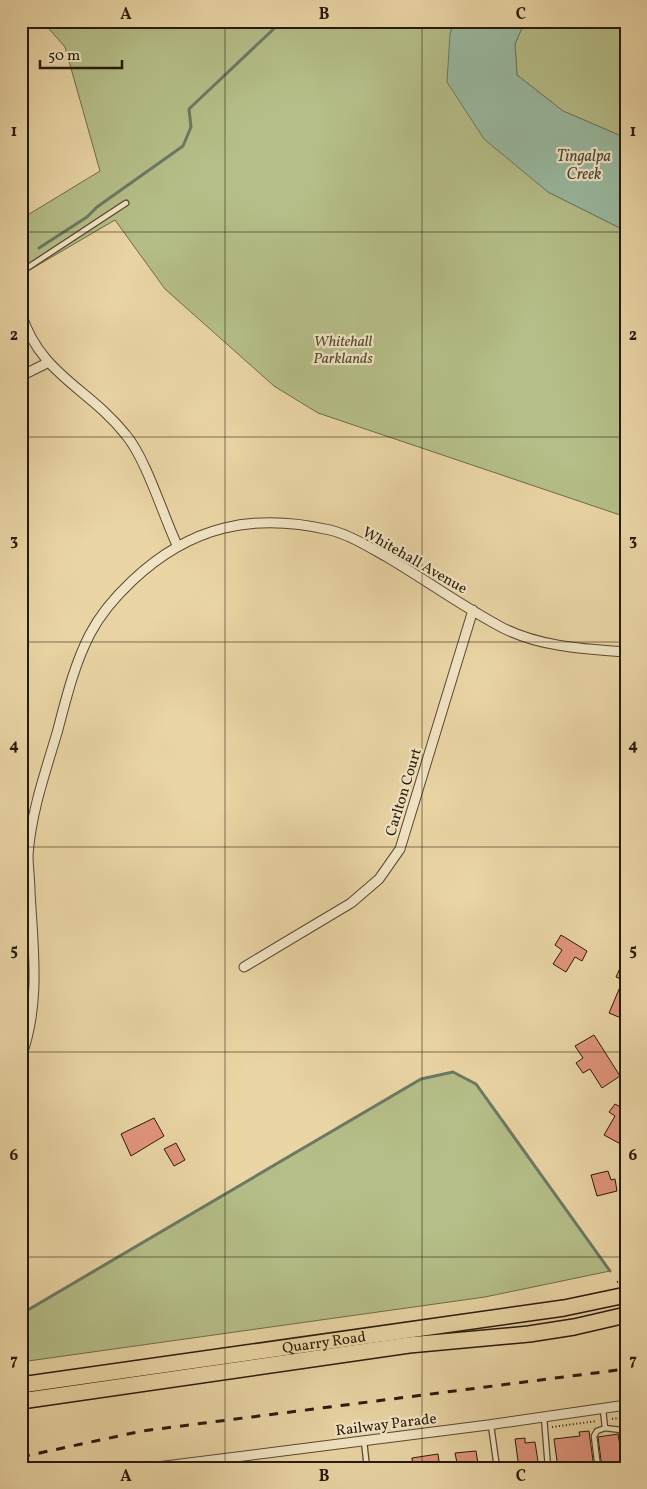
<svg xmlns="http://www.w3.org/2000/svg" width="647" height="1489" font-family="Vollkorn,serif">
	<rect width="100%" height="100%" fill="#ead5a5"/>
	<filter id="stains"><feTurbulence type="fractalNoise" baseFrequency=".004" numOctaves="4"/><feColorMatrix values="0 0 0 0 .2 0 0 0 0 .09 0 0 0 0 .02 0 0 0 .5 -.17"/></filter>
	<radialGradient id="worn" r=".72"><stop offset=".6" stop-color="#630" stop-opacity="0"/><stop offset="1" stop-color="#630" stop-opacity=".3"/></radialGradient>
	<path fill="#b5be88" stroke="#6e6c49" d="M42 21H454L450 34 548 192 626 231V517L318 413 274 386 165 289 115 220 21 275V219L100 171 65 47Z
		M525 21H626V138L563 111 517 75 515 44Z
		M453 1072 476 1084 610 1271 485 1297 21 1362V1314L421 1079Z"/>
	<path fill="#99b9a1" stroke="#6b7965" d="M454 21H525L515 44 517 75 563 111 626 138V231L548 192 484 139 447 82 450 34Z"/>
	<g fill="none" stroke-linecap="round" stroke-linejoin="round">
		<path stroke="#6b7965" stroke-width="3" d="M39 248 87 217 97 207 183 146 191 127 189 109 282 21
			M21 1314 421 1079 453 1072 476 1084 610 1271"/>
	</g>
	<path fill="#e1957d" stroke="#27190a" d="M561 935 587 951 582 961 575 957 566 972 553 964 562 950 555 945Z
		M626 955V1020L609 1013 623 980 616 977Z
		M594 1035 620 1076 602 1088 590 1069 583 1073 576 1063 583 1058 575 1046Z
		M615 1104 626 1110V1147L604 1135 615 1116 609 1112Z
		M154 1118 164 1136 131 1156 121 1134Z
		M176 1143 185 1160 174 1166 164 1149Z
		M608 1171 611 1180 615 1179 617 1191 597 1196 591 1175Z
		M589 1431 594 1468H558L554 1439 580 1436 579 1432Z
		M618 1434 624 1468H602L598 1437Z
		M525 1438V1443L535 1442 539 1468H519L515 1439Z
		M476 1451 478 1464H475L476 1468H458L455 1453Z
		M438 1454 440 1468H413L412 1458Z"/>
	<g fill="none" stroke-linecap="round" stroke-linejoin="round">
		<defs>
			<path id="lane" d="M21 272 126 203
				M603 1409 605 1428
				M544 1417 548 1468
				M491 1425 497 1468
				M364 1441 367 1468
				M598 1468 594 1436 597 1431 605 1428 621 1430 626 1447"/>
			<path id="street" d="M21 313C40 375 89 388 126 435 146 459 163 515 177 545
				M21 376 47 363
				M244 967 351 903 379 879 400 849 473 610
				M21 1057C41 1004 33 947 30 892 30 880 28 867 28 855 31 813 45 773 57 733 66 699 74 665 90 634 101 613 115 597 132 581 190 526 253 512 330 530 350 535 369 547 387 557 426 580 463 607 503 628 541 647 584 649 626 652
				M149 1468 488 1425 626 1405"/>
			<g id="primary">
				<path id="s1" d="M21 1385 564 1308 626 1295"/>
				<path d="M21 1401 409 1345 529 1334 574 1327 626 1315"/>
			</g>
		</defs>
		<use href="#lane" stroke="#584831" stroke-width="7"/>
		<use href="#street" stroke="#584831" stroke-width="11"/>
		<use href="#primary" stroke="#27190a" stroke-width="18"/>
		<path stroke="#27190a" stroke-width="2" stroke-dasharray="1 2.5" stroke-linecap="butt" d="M617 1282 626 1280
			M612 1419 626 1417
			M552 1427 597 1421"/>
		<use href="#lane" stroke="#f1e4c4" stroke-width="4.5"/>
		<use href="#street" stroke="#f1e4c4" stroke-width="9"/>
		<use href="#primary" stroke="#ead5a5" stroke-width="15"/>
		<path stroke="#27190a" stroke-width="3" stroke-dasharray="9 9" stroke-linecap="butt" d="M21 1457 142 1431 626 1369"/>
	</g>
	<path fill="none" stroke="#27190a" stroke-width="1" stroke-opacity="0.55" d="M225 21V1468M422 21V1468M21 232H626M21 437H626M21 642H626M21 847H626M21 1052H626M21 1257H626"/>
	<g text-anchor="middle" stroke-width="4.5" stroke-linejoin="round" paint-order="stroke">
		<g font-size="15" font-style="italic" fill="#524b30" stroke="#f1e4c4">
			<text x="343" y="346">Whitehall<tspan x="343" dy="17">Parklands</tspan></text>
		</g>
		<g font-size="15" fill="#27190a" stroke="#f1e4c4">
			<text transform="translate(415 560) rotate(30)" y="5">Whitehall Avenue</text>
			<text transform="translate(403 792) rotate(-73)" y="5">Carlton Court</text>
			<text dy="5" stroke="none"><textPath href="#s1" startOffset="306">Quarry Road</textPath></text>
			<text transform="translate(386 1424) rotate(-7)" y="5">Railway Parade</text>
		</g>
		<g font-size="16" font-style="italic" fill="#494937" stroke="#f1e4c4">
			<text x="584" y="161">Tingalpa<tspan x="584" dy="18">Creek</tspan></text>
		</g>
	</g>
	<rect width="647" height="1489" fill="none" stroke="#ead5a5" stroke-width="55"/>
	<path d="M40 60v8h82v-8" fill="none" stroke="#27190a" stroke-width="2.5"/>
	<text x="48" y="60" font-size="15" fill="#27190a" stroke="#f1e4c4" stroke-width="4" paint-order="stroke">50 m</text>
	<rect x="28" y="28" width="592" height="1434" fill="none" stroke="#27190a" stroke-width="2"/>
	<g font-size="16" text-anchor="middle" font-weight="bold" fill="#27190a">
		<text x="126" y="19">A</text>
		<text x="324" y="19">B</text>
		<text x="521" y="19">C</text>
		<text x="14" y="136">1</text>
		<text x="633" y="136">1</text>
		<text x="14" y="340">2</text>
		<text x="633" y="340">2</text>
		<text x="14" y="545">3</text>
		<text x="633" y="545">3</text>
		<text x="14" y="750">4</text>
		<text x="633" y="750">4</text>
		<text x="14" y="955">5</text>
		<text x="633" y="955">5</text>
		<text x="14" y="1160">6</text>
		<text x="633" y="1160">6</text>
		<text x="14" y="1365">7</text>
		<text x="633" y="1365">7</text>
		<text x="126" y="1481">A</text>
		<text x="324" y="1481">B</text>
		<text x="521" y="1481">C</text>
	</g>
	<rect width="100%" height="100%" filter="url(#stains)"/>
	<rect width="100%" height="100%" fill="url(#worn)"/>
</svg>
